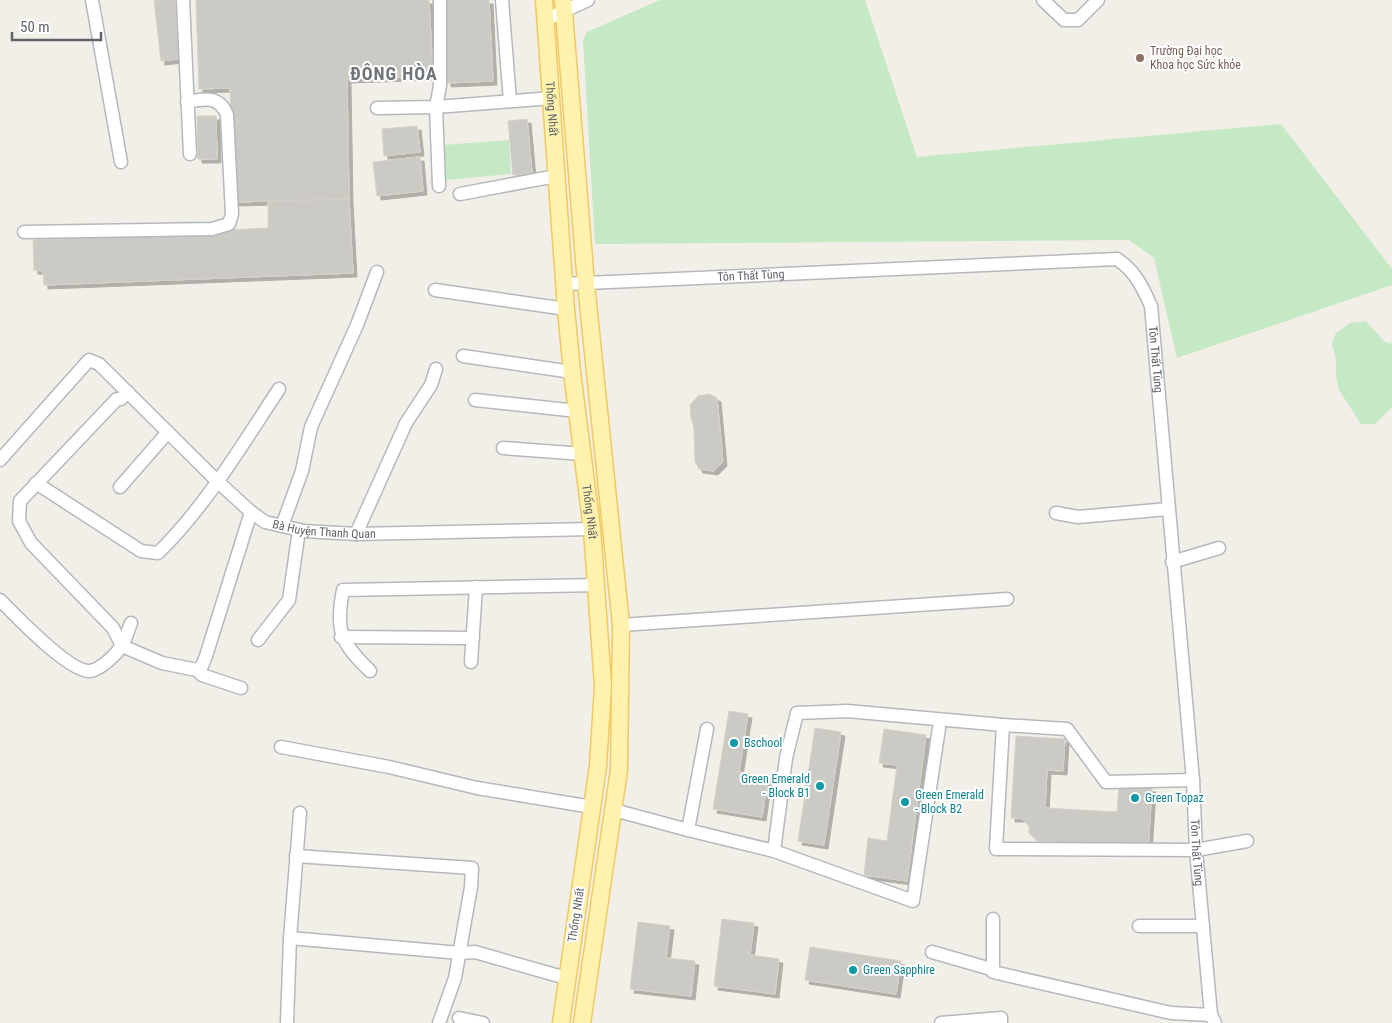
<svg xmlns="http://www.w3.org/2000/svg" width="1392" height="1023" font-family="'Roboto Condensed',sans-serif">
	<defs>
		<filter id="shadow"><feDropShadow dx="4" dy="4" stdDeviation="0" flood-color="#0004"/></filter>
	</defs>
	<rect width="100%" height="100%" fill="#f1efe8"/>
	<path fill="#c5e8c5" d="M660 0H865L917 157 1281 124 1392 269V285L1177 358 1154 258 1129 240 595 244 583 40 587 32Z
		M509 140 511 174 446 180 443 145Z
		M1366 321 1384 341 1391 344 1392 339V407L1375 424H1361L1339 390 1336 376V360L1332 343 1336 333 1350 323Z"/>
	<path fill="#cccac5" stroke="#d6d1c6" filter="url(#shadow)" d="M154 0H175L179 59 161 61Z
		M196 0H429L433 76 347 79 349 199 234 202 230 88 199 89Z
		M443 0H489L493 81 447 83Z
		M197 116H216L217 159H198Z
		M527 119 532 173 513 175 508 121Z
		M417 126 420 152 384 156 382 129Z
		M420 157 423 191 377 196 373 162Z
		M349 199 353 273 44 285 43 271 34 270 33 240 268 228V201Z
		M709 394 717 398 723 462 714 471 699 469 695 461 694 428 691 417 690 405 698 396Z
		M729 711 748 714 739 772 768 777 762 817 713 809Z
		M815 728 841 732 824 845 798 841Z
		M884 729 926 735 907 881 864 875 868 838 887 841 897 765 879 763Z
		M1016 736 1065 739 1063 771 1047 770 1045 808 1117 812 1119 786 1152 788 1148 849 1037 841 1029 833V826L1021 818H1011Z
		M722 919 754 923 750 955 779 959 775 994 714 986Z
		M638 922 670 926 666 958 695 961 691 996 630 989Z
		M810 947 901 961 896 994 805 980Z"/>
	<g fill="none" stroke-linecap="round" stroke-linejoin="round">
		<defs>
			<g id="minor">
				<path d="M92 0 121 162"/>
				<path d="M183 0 190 154"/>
				<path d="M502 0 510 101"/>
				<path d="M1043 0 1064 20H1078L1098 0"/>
				<path d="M545 20 588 0"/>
				<path d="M377 108 436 107 552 98"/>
				<path d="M439 186 436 107 440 86V0"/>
				<path d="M460 194 556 176"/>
				<path d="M24 232 212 229 229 224 232 214 227 115C220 96 205 98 187 102"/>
				<path id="s1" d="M565 284 1117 259C1135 271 1142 286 1151 306L1193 780 1196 850 1211 1015 1215 1023"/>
				<path d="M435 290 566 309"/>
				<path d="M463 356 572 372"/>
				<path d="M475 400 577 411"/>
				<path d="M503 448 583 454"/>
				<path id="s2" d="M0 460 89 360 99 364 217 481 251 512 265 522 304 531 356 534 592 529"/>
				<path d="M36 483 141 551 158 553C206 506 242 445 279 389"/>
				<path d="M120 487 168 432"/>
				<path d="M1056 513 1078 517 1168 509"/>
				<path d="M282 526 302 471 311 427 357 325 377 272"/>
				<path d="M356 534 406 423 431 385 436 369"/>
				<path d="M1172 562 1219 548"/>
				<path d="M0 600C15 615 70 673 90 671 100 670 117 654 122 645 126 639 128 630 131 623"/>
				<path d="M621 625 1007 599"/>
				<path d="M341 637 473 638"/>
				<path d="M258 640 289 600 299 530"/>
				<path d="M122 646 113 628 31 543 19 521 20 501 117 399H121L128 392"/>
				<path d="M122 646 162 663 197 670 202 675 241 688"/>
				<path d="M471 662 476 587"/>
				<path d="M197 670 202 666 206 656 251 512"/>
				<path d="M370 671C341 643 335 631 343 590L597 585"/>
				<path d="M1003 725 1067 729 1106 782 1193 780"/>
				<path d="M707 729 688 830 774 851 786 758 797 713 847 711 1003 725 996 849 1196 850 1247 841"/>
				<path d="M281 747 389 767 477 788 592 807"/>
				<path d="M614 810 688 830"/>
				<path d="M774 851 913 901 939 728"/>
				<path d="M296 856 472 868 471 887 455 978 439 1023"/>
				<path d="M993 919V972L1171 1013 1211 1015"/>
				<path d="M1139 926H1203"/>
				<path d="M290 938 460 953 475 952 566 978"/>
				<path d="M932 952 991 969"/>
				<path d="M459 1018 483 1023"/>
				<path d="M287 1023 290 938 300 813"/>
				<path d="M941 1023 1001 1018V1023"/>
			</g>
			<g id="major">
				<path id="s3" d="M544 0 566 309 572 372 592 529 603 686 598 766 561 1023"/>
				<path d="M563 0 586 284 621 625 619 770 582 1023"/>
			</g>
		</defs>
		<use href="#minor" stroke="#b5b8bc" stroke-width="15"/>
		<use href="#major" stroke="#f2c960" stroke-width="19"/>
		<use href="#minor" stroke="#fff" stroke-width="12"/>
		<use href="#major" stroke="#fff2af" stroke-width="16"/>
	</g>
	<circle fill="#8d6e63" stroke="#fff" stroke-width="2" cx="1140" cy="58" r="5"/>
	<g fill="#0f9aa8" stroke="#fff" stroke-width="2">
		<circle cx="734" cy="743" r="5"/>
		<circle cx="820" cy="786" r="5"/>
		<circle cx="1135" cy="798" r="5"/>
		<circle cx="905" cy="802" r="5"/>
		<circle cx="853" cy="970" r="5"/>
	</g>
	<g text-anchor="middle" stroke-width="4" stroke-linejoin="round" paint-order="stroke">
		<g font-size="12" fill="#785e54" stroke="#fff" text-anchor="start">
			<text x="1150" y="55">Trường Đại học<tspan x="1150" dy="14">Khoa học Sức khỏe</tspan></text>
		</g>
		<g font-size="12" fill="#5f6368" stroke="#fff">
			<text dy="4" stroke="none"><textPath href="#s3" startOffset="109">Thống Nhất</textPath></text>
			<text dy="4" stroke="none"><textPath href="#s1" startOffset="186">Tôn Thất Tùng</textPath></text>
			<text dy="4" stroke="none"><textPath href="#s1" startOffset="665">Tôn Thất Tùng</textPath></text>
			<text dy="4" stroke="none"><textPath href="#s3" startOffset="514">Thống Nhất</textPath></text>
			<text dy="4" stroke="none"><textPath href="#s2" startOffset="434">Bà Huyện Thanh Quan</textPath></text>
			<text dy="4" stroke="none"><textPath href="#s1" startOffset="1160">Tôn Thất Tùng</textPath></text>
			<text transform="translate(576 915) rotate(-81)" y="4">Thống Nhất</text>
		</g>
		<g font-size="12" fill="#0d838f" stroke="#fff" text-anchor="start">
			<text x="744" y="747">Bschool</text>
			<text x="810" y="783" text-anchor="end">Green Emerald<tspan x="810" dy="14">- Block B1</tspan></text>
			<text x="915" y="799">Green Emerald<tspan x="915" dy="14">- Block B2</tspan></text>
			<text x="1145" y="802">Green Topaz</text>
			<text x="863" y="974">Green Sapphire</text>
		</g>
		<g font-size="18" font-weight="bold" letter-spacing="1" fill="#70757a" stroke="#fff">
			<text x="394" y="80">ĐÔNG HÒA</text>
		</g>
	</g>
	<path d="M12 32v8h89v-8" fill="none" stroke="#5f6368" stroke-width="2.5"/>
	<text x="20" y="32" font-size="15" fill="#5f6368" stroke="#ffffff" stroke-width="4" paint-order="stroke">50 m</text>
</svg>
